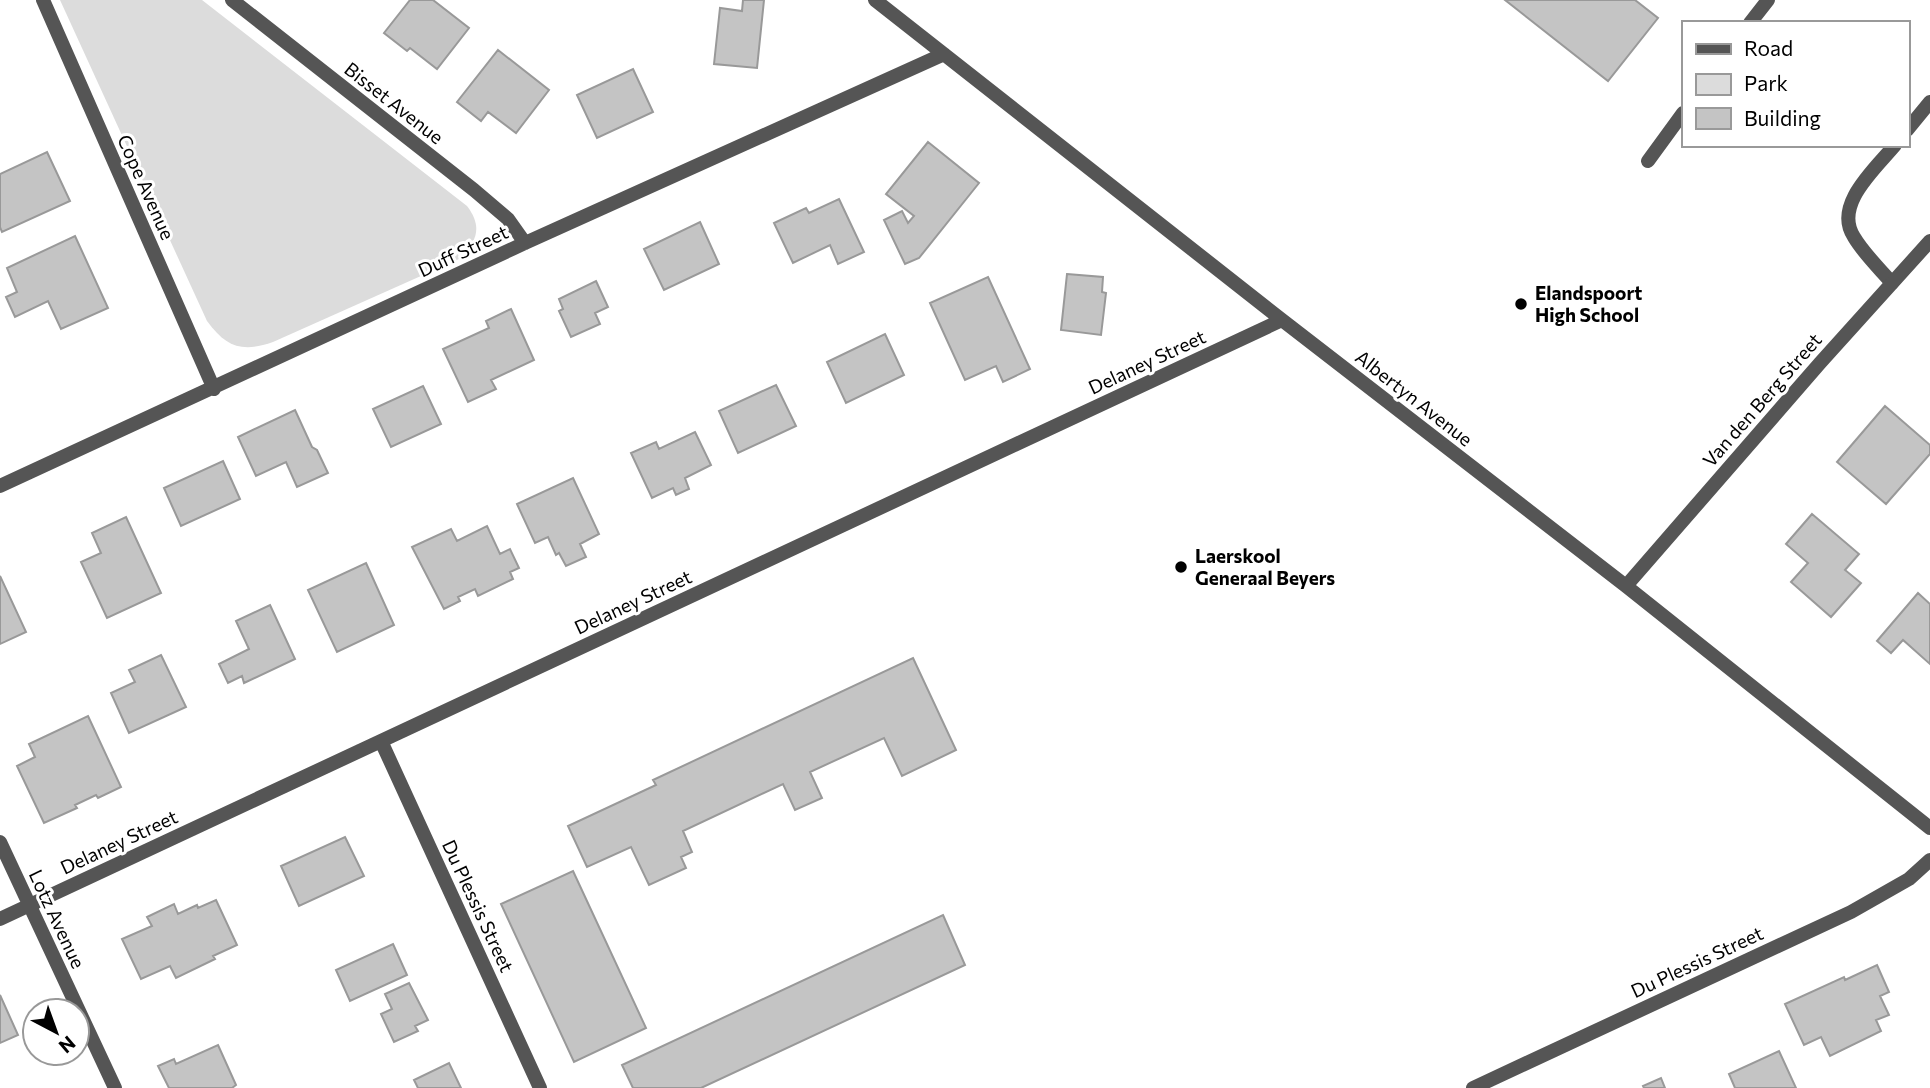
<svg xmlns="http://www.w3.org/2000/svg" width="1930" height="1088" font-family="Commissioner,sans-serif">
	<rect width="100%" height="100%" fill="#fff"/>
	<path fill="#dcdcdc" d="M60 0H202L467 206C483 227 477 242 459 259L273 342C242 353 226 347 207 321Z"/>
	<path fill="#c4c4c4" stroke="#999" stroke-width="2" d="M410 0H433L469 28 437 69 410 48 407 51 384 33Z
		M743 0H764L757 68 714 64 720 8 742 11Z
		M1505 0H1635L1658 18 1608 81Z
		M498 50 549 90 516 133 488 112 481 121 457 102Z
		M633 69 653 112 597 138 577 95Z
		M928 142 979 183 919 258 905 264 884 220 902 211 908 223 914 216 886 194Z
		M47 152 70 201 2 232 0 227V174Z
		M839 199 864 252 838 264 830 245 793 263 774 223 806 208 809 213Z
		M700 222 719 264 664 290 644 249Z
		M75 236 108 308 61 329 48 301 15 317 6 297 17 292 7 268Z
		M1067 274 1103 277 1102 292 1106 293 1101 335 1061 330Z
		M988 277 1030 369 1003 382 996 366 965 380 930 303Z
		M596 281 608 307 595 313 600 324 571 337 559 311 563 309 559 299Z
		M511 309 534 360 491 380 496 389 468 402 443 349 489 328 486 321Z
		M885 334 904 375 846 403 827 362Z
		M776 385 796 426 738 453 719 411Z
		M423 386 441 424 391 447 373 409Z
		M1885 406 1930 445V454L1886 504 1837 462Z
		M295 410 312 447 317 450 328 473 297 487 286 462 256 476 238 437Z
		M695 432 711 465 685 478 689 489 676 495 673 488 652 498 631 453 656 442 659 449Z
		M223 461 240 499 181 526 164 488Z
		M573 478 599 534 580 544 586 557 566 566 559 553 556 555 548 537 535 543 517 504Z
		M1812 514 1859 554 1845 570 1861 583 1831 617 1791 582 1808 563 1786 544Z
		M126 517 161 593 107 618 81 562 101 553 92 533Z
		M487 526 500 554 510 549 519 568 510 572 513 579 478 596 475 589 458 597 460 601 444 609 412 547 451 529 457 541Z
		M366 563 394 625 337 652 308 590Z
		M0 576 26 632 0 644Z
		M1918 593 1930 604V664L1903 640 1891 653 1877 641Z
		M270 605 295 659 244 683 242 676 228 683 219 664 249 649 236 621Z
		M161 655 186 707 129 733 111 693 135 682 129 670Z
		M913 658 956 750 902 776 884 738 810 772 822 798 795 810 783 784 683 831 692 852 681 857 686 868 649 885 631 847 587 867 568 826 656 785 653 780Z
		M88 716 121 787 98 798 96 795 75 805 77 808 44 823 17 766 35 757 29 744Z
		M345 837 364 876 299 906 281 866Z
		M573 871 646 1028 574 1062 501 904Z
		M216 900 237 945 213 956 215 959 176 978 170 966 141 979 122 939 152 926 147 917 174 904 178 914 197 905 198 908Z
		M943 915 965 965 701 1088H633L622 1065Z
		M393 944 407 975 350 1001 336 970Z
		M1877 965 1889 992 1880 996 1889 1015 1876 1020 1881 1031 1830 1056 1821 1037 1804 1045 1785 1004 1844 977 1845 980Z
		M409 983 428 1020 415 1026 418 1031 394 1042 381 1014 392 1009 385 994Z
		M0 995 18 1035 0 1043Z
		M218 1045 236 1085 232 1088H169L158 1066 174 1059 176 1064Z
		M1779 1051 1796 1088H1735L1729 1074Z
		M449 1063 461 1088H418L414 1080Z
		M1661 1078 1665 1088H1644L1643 1086Z"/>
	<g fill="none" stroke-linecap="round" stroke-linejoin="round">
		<path stroke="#555" stroke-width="14" d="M1750 23 1768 0
			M1907 130 1930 102
			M1648 161 1683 113
			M1892 283C1880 269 1864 254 1854 237 1833 205 1875 169 1895 145"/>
		<path stroke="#555" stroke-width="14" d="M43 0 214 389
			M232 0 474 190 508 219 525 243
			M875 0 1282 320 1626 586 1930 828
			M0 486 525 243 944 54
			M1626 586 1820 363 1930 241
			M381 741 540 1088
			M0 842 115 1088
			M0 919 1282 320
			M1473 1088 1851 912 1909 879 1930 860"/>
	</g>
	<g fill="#000" stroke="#fff" stroke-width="2.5">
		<circle cx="1521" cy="304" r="7"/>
		<circle cx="1181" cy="567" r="7"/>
	</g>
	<g text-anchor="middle" stroke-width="6" stroke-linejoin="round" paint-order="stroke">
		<g font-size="19" fill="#000" stroke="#fff">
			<text transform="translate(394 103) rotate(38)" y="7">Bisset Avenue</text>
			<text transform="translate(146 187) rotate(66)" y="7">Cope Avenue</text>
			<text transform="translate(463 251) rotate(-25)" y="7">Duff Street</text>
			<text transform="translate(1147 362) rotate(-25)" y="7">Delaney Street</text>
			<text transform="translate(1414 398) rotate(38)" y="7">Albertyn Avenue</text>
			<text transform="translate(1762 400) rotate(-49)" y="7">Van den Berg Street</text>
			<text transform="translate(633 602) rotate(-25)" y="7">Delaney Street</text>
			<text transform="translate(119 842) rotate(-25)" y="7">Delaney Street</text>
			<text transform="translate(478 906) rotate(65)" y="7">Du Plessis Street</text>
			<text transform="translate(57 919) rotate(65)" y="7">Lotz Avenue</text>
			<text transform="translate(1697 962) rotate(-25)" y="7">Du Plessis Street</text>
		</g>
		<g font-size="19" font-weight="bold" fill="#000" stroke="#fff" text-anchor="start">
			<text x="1535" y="300">Elandspoort<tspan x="1535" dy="22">High School</tspan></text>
			<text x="1195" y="563">Laerskool<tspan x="1195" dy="22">Generaal Beyers</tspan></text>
		</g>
	</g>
	<rect x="1682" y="21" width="228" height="126" fill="#ffffff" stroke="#999999" stroke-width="2"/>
	<rect x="1696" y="44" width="35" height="10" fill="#555555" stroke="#999999" stroke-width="2"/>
	<text x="1744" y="56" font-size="21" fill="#000000">Road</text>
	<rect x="1696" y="74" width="35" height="21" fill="#dcdcdc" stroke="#999999" stroke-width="2"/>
	<text x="1744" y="91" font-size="21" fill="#000000">Park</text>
	<rect x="1696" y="108" width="35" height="21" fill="#c4c4c4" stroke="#999999" stroke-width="2"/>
	<text x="1744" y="126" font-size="21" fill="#000000">Building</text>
	<g transform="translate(56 1032) rotate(139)"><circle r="33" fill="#ffffff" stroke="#999999" stroke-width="2"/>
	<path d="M0-5L12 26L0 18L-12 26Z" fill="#000000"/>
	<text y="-10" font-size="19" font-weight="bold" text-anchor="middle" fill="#000000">N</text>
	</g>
</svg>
